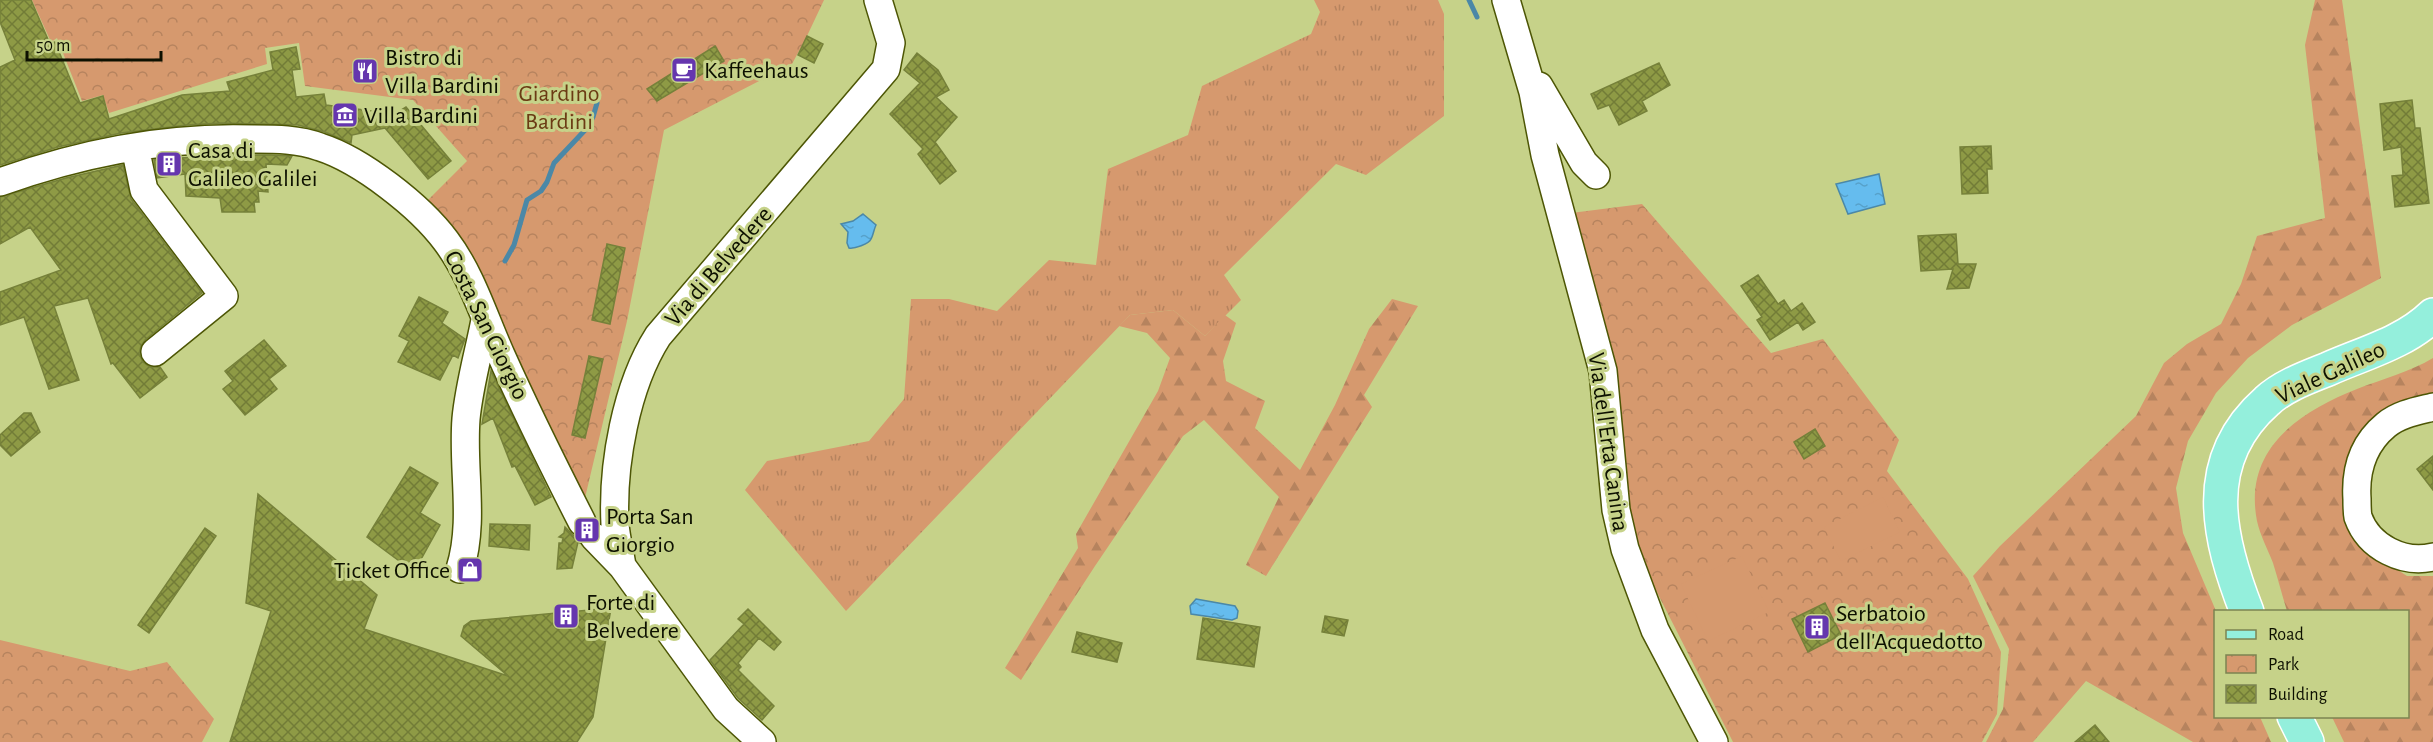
<svg xmlns="http://www.w3.org/2000/svg" width="2433" height="742" font-family="'Alegreya Sans',sans-serif">
	<defs>
		<pattern id="grass-tufts" width="24" height="20" patternUnits="userSpaceOnUse" patternTransform="scale(1.5)"><rect width="24" height="20" fill="#d6996e"/><path d="M3 7l-1-3M5 7V3M7 7l1-3M15 17l-1-3M17 17v-4M19 17l1-3" fill="none" stroke="#b6835e"/></pattern>
		<pattern id="forest-firs" width="22" height="20" patternUnits="userSpaceOnUse" patternTransform="scale(1.5)"><rect width="22" height="20" fill="#d6996e"/><path d="M5 1l3.5 6h-7zM16 11l3.5 6h-7z" fill="#b6835e"/></pattern>
		<pattern id="park-crowns" width="20" height="18" patternUnits="userSpaceOnUse" patternTransform="scale(1.5)"><rect width="20" height="18" fill="#d6996e"/><path d="M2 6a3 3 0 1 1 6 0M12 15a3 3 0 1 1 6 0" fill="none" stroke="#b6835e"/></pattern>
		<pattern id="water-ripples" width="26" height="14" patternUnits="userSpaceOnUse" patternTransform="scale(1.5)"><rect width="26" height="14" fill="#65bcee"/><path d="M2 4q2-2 4 0t4 0M15 11q2-2 4 0t4 0" fill="none" stroke="#56a1ca"/></pattern>
		<pattern id="building-cross-hatch" width="8" height="8" patternUnits="userSpaceOnUse" patternTransform="scale(1.5)"><rect width="8" height="8" fill="#8e9a45"/><path d="M0 0l8 8M0 8l8-8" fill="none" stroke="#727c37"/></pattern>
	</defs>
	<rect width="100%" height="100%" fill="#c6d289"/>
	<path fill="url(#grass-tufts)" d="M1314 0H1438L1444 14V116L1366 175 1336 164 1224 275 1241 300 1205 336 1173 310 1130 315 846 611 745 490 767 461 869 441 904 399 911 299H949L997 311 1049 260 1096 265 1108 169 1188 135 1202 86 1311 34 1320 12Z"/>
	<path fill="url(#forest-firs)" d="M2315 0H2342L2381 278 2292 325 2248 358 2216 393 2188 441 2176 488 2183 533 2216 611V716L2260 717 2271 742H2193L2086 681 2033 742H1986L2003 709 2009 649 1973 576 2000 546 2136 416 2164 363 2187 344 2221 324 2241 284 2257 236 2325 218 2305 45Z
		M1392 299 1418 306 1364 395 1372 407 1266 576 1246 565 1279 497 1204 420 1183 436 1095 566 1021 680 1005 668 1078 548 1076 534 1158 391 1170 358 1147 333 1119 326 1130 315 1173 310 1205 336 1225 315 1236 323 1223 361 1226 381 1265 401 1255 428 1300 470 1335 405 1369 329Z
		M2433 358V397L2366 432 2370 552 2407 576H2433V742H2344L2332 717 2408 716V612L2287 611C2282 595 2278 579 2273 563 2268 550 2260 535 2257 521 2243 449 2299 412 2357 389 2382 379 2410 372 2433 358Z"/>
	<path fill="url(#park-crowns)" d="M32 0H824L807 36 792 64 664 130 627 321 584 502 425 203 467 161 413 100 305 86 299 43 265 48 267 64 109 113 103 95 82 101 57 38 51 42Z
		M1642 204 1771 353 1823 339 1899 440 1887 471 1968 579 2001 652 1997 714 1982 742H1733L1631 541 1609 360 1586 252 1571 213Z
		M0 640 130 671 167 662 214 719 202 742H0Z"/>
	<path fill="#d6996e" d="M1883 497 1900 532 1841 561 1824 527Z
		M1742 556 1769 612 1708 641 1681 584Z"/>
	<path fill="url(#water-ripples)" stroke="#4b88a7" stroke-width="1.5" d="M1879 174 1885 204 1848 214 1836 184Z
		M863 214 876 225C874 229 873 236 871 239 869 244 854 249 849 248L847 243 848 232 841 224 853 221Z
		M1196 599 1235 606 1238 611 1237 618 1232 620 1191 614 1190 606Z"/>
	<g fill="none" stroke-linecap="round" stroke-linejoin="round">
		<path stroke="#4b88a7" stroke-width="5" d="M1469 0 1477 17
			M505 261 514 245 527 200 541 191 547 182 554 163 588 127 593 117 597 103 596 93"/>
	</g>
	<path fill="url(#building-cross-hatch)" stroke="#76813a" stroke-width="1.5" d="M0 0H31L50 44 55 42 80 103 103 96 109 119 182 95 230 91 227 82 273 70 270 52 296 47 300 69 292 70 296 97 324 94 326 105 395 114 406 107 451 161 428 179 385 128 352 135 351 143 325 132 298 125 221 123 187 125 121 133 58 147 0 165V67L15 60 0 22Z
		M807 36 823 44 814 63 798 55Z
		M715 46 724 61 657 101 647 89Z
		M917 53 938 70 949 90 936 97 957 117 935 142 956 171 940 184 918 154 923 149 890 114 920 83 904 70Z
		M1659 63 1670 85 1642 101 1647 111 1619 125 1609 105 1598 109 1591 94Z
		M2412 100 2415 128H2420L2429 203 2395 207 2392 176 2403 175 2401 147 2384 150 2380 104Z
		M1991 146 1992 169H1987L1988 193 1962 194 1960 147Z
		M221 155H270L292 156 287 165 266 164 268 192 258 191 259 202H254L255 212H222L220 198 186 196 185 174 157 178 154 160Z
		M123 165 131 199 202 293 145 340 141 346 139 354 143 362 150 367H160L167 377 140 398 113 363 111 364 88 298 54 306 79 380 49 389 24 317 0 325V292L61 270 30 227 0 244V197L66 178Z
		M1956 234 1958 264H1976L1969 288 1947 289 1953 269 1921 271 1918 236Z
		M607 244 625 248 610 324 592 320Z
		M1758 275 1778 304 1784 300 1791 311 1802 303 1815 322 1803 330 1798 322 1770 340 1757 320 1762 317 1741 286Z
		M419 297 448 312 442 323 465 339 458 358 453 355 440 380 398 362 409 341 399 336Z
		M264 340 286 366 269 379 277 389 245 415 223 389 233 381 225 371Z
		M589 356 603 359 585 438 572 435Z
		M491 371 551 497 535 505 515 466 512 467 493 418 482 424Z
		M24 413H31L40 432 11 456 0 445V435Z
		M1815 429 1825 446 1804 459 1794 442Z
		M2433 456V490L2417 469Z
		M410 467 438 483 420 513 440 525 414 572 367 537Z
		M258 494 377 595 364 629 508 676 461 636 464 626 471 621 611 608 593 717 577 742H230L271 611 246 603Z
		M490 524 530 525 529 550 489 546Z
		M565 527 573 535 579 537 580 543 578 542 572 568 557 569 559 543H562L563 538 559 537 564 533Z
		M205 528 216 536 149 633 138 625Z
		M1825 603 1841 635 1808 652 1792 619Z
		M748 609 781 642 774 650 759 638 738 663 741 667 738 670 774 706 762 720 738 698 710 660 744 624 738 619Z
		M1325 616 1348 620 1344 636 1322 632Z
		M1203 618 1260 627 1254 667 1197 659Z
		M1077 632 1122 643 1117 662 1072 652Z
		M2095 725 2109 742H2075Z"/>
	<g fill="none" stroke-linecap="round" stroke-linejoin="round">
		<defs>
			<path id="minor" d="M1506 0 1533 92 1545 155 1603 371 1616 510 1625 549 1655 630 1714 742
				M1539 86 1584 163 1596 175
				M135 147 144 190 224 296 155 352
				M0 182C81 153 166 136 253 139 276 139 298 139 320 147 361 160 420 206 446 241 471 274 484 317 501 355 526 411 554 467 582 522
				M2433 407C2417 411 2399 414 2386 425 2363 444 2355 469 2357 499 2357 504 2357 512 2358 517 2369 548 2404 564 2433 557
				M594 537 622 566 726 709 762 742
				M622 566C620 552 616 538 615 524 612 465 626 386 658 336L886 69 891 43 878 0
				M460 569C475 521 462 469 466 419 469 386 479 352 485 320"/>
			<path id="major" d="M2247 612C2218 538 2199 461 2267 401 2283 386 2308 377 2328 369 2364 353 2404 343 2433 315
				M2294 716 2307 742"/>
		</defs>
		<use href="#minor" stroke="#4d5605" stroke-width="30"/>
		<use href="#major" stroke="#fff" stroke-width="36"/>
		<use href="#minor" stroke="#fff" stroke-width="27"/>
		<use href="#major" stroke="#94efdc" stroke-width="33"/>
	</g>
	<defs>
		<symbol id="cafe-square" viewBox="-11 -11 22 22"><rect x="-9" y="-9" width="18" height="18" rx="4" fill="#6536ae" stroke="#c6d289"/><path d="M-5.5-4.5H6V0H3Q3 3.5 0 3.5H-2.5Q-5.5 3.5-5.5 0ZM3-3.2v2h1.7v-2ZM-6 4.5H4V6H-6Z" fill="#fff"/></symbol>
		<symbol id="restaurant-square" viewBox="-11 -11 22 22"><rect x="-9" y="-9" width="18" height="18" rx="4" fill="#6536ae" stroke="#c6d289"/><path d="M-5-6h1v4h1v-4h1v4h1v-4h1v5L-1.5 .5V6h-2V.5L-5-1ZM5-6V6H3V1.5H1.5Q1.5-4 5-6Z" fill="#fff"/></symbol>
		<symbol id="museum-square" viewBox="-11 -11 22 22"><rect x="-9" y="-9" width="18" height="18" rx="4" fill="#6536ae" stroke="#c6d289"/><path d="M0-6L6-3V-2H-6V-3ZM-5-1h2V3h-2ZM-1-1h2V3h-2ZM3-1h2V3H3ZM-6 4H6V6H-6Z" fill="#fff"/></symbol>
		<symbol id="building-square" viewBox="-11 -11 22 22"><rect x="-9" y="-9" width="18" height="18" rx="4" fill="#6536ae" stroke="#c6d289"/><path d="M-4-6H4V6H1V3H-1V6H-4ZM-2.5-4.3h1.7v1.8h-1.7ZM.8-4.3h1.7v1.8H.8ZM-2.5-1h1.7V.8h-1.7ZM.8-1h1.7V.8H.8Z" fill="#fff"/></symbol>
		<symbol id="shop-square" viewBox="-11 -11 22 22"><rect x="-9" y="-9" width="18" height="18" rx="4" fill="#6536ae" stroke="#c6d289"/><path d="M-5-2.5h2.3a2.7 3.5 0 0 1 5.4 0H5L5.5 6h-11ZM-1.5-2.5h3a1.5 2.3 0 0 0-3 0Z" fill="#fff"/></symbol>
	</defs>
	<g fill-rule="evenodd">
		<use href="#cafe-square" x="669" y="55" width="30" height="30"/>
		<use href="#restaurant-square" x="350" y="56" width="30" height="30"/>
		<use href="#museum-square" x="330" y="100" width="30" height="30"/>
		<use href="#building-square" x="154" y="149" width="30" height="30"/>
		<use href="#building-square" x="572" y="515" width="30" height="30"/>
		<use href="#shop-square" x="455" y="555" width="30" height="30"/>
		<use href="#building-square" x="551" y="601" width="30" height="30"/>
		<use href="#building-square" x="1802" y="612" width="30" height="30"/>
	</g>
	<g text-anchor="middle" stroke-width="6" stroke-linejoin="round" paint-order="stroke">
		<g font-size="24" fill="#0d1000" stroke="#c6d289" text-anchor="start">
			<text x="385" y="65">Bistro di<tspan x="385" dy="28">Villa Bardini</tspan></text>
			<text x="704" y="78">Kaffeehaus</text>
			<text x="364" y="123">Villa Bardini</text>
			<text x="188" y="158">Casa di<tspan x="188" dy="28">Galileo Galilei</tspan></text>
			<text x="606" y="524">Porta San<tspan x="606" dy="28">Giorgio</tspan></text>
			<text x="450" y="578" text-anchor="end">Ticket Office</text>
			<text x="586" y="610">Forte di<tspan x="586" dy="28">Belvedere</tspan></text>
			<text x="1836" y="621">Serbatoio<tspan x="1836" dy="28">dell'Acquedotto</tspan></text>
		</g>
		<g font-size="24" fill="#6b3b14" stroke="#c6d289">
			<text x="559" y="101">Giardino<tspan x="559" dy="28">Bardini</tspan></text>
		</g>
		<g font-size="24" fill="#0d1000" stroke="#c6d289">
			<text transform="translate(718 266) rotate(-49)" y="8">Via di Belvedere</text>
			<text transform="translate(487 325) rotate(64)" y="8">Costa San Giorgio</text>
			<text transform="translate(2330 372) rotate(-25)" y="8">Viale Galileo</text>
			<text transform="translate(1609 442) rotate(82)" y="8">Via dell'Erta Canina</text>
		</g>
	</g>
	<rect x="2214" y="610" width="195" height="108" fill="#c6d289" stroke="#7c8452" stroke-width="1.5"/>
	<rect x="2226" y="630" width="30" height="9" fill="#94efdc" stroke="#7c8452" stroke-width="1.5"/>
	<text x="2268" y="640" font-size="18" fill="#0d1000">Road</text>
	<rect x="2226" y="655" width="30" height="18" fill="url(#park-crowns)" stroke="#7c8452" stroke-width="1.5"/>
	<text x="2268" y="670" font-size="18" fill="#0d1000">Park</text>
	<rect x="2226" y="685" width="30" height="18" fill="url(#building-cross-hatch)" stroke="#7c8452" stroke-width="1.5"/>
	<text x="2268" y="700" font-size="18" fill="#0d1000">Building</text>
	<path d="M27 51v9h134v-9" fill="none" stroke="#0d1000" stroke-width="3"/>
	<text x="36" y="51" font-size="18" fill="#0d1000" stroke="#c6d289" stroke-width="4.5" paint-order="stroke">50 m</text>
</svg>
